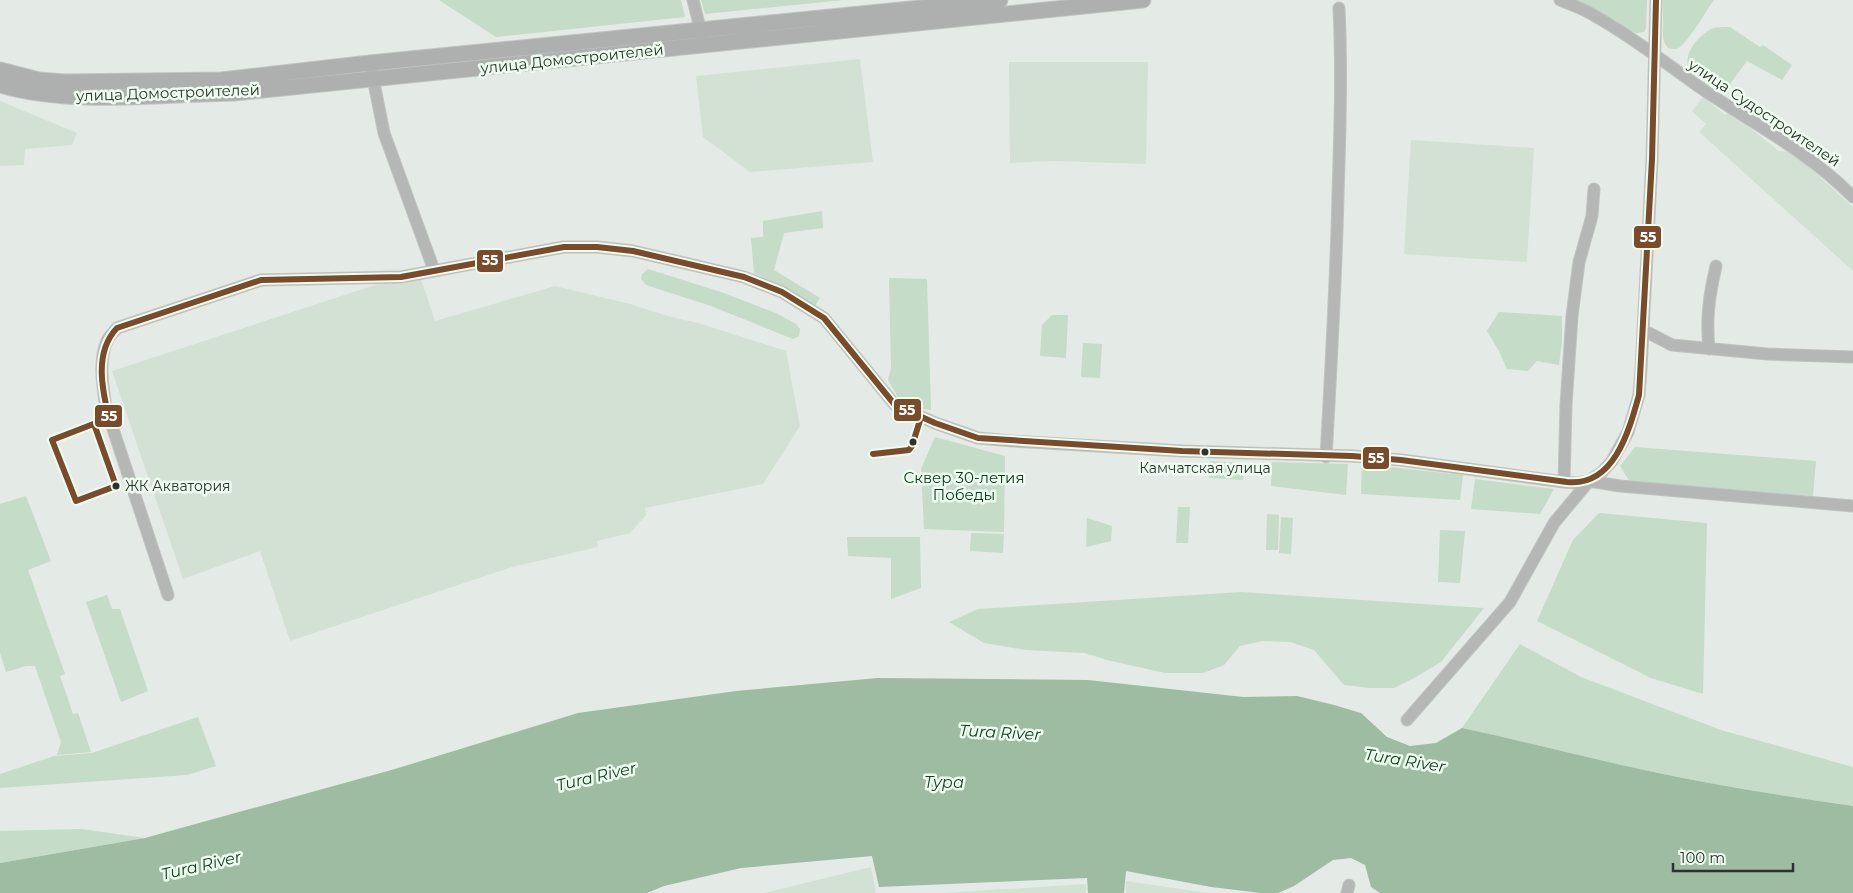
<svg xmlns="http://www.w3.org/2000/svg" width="1853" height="893" font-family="Montserrat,sans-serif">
	<rect width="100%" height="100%" fill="#e4eae5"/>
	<path fill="#d3e1d5" d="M860 59 873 162 750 172 703 137 696 76Z
		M1009 62H1148L1146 164 1052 161 1010 163Z
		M1703 97 1725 115 1729 111 1779 151 1792 152 1853 207V271L1699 132 1706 124 1692 111Z
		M0 101 77 133 72 145 25 149 24 165 0 166Z
		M1411 140 1534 148 1527 262 1404 254Z
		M421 279 435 321 555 286 630 304 671 317 698 323 786 351 800 426 763 484 645 508 646 515 630 533 597 541 598 547 512 567 290 641 260 551 183 579 112 371 375 285Z
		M871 867 876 893H764Z
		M1126 881 1208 893H1126Z
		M1086 884V893H945Z"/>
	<path fill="#c4dcc8" d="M439 0H681L685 17 496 37Z
		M701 0H844L705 14Z
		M1574 0H1647L1646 28 1644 32 1637 33 1628 30 1617 21Z
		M1663 0H1714C1705 12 1691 38 1680 47 1676 50 1672 49 1668 48L1664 42 1663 35Z
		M1730 27 1760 47 1763 45 1792 65 1782 80 1747 61 1727 88 1689 69C1682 54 1700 33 1714 28 1719 27 1726 27 1730 27Z
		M822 211 823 228 784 233 774 270 820 298 814 307 778 285 754 273 751 238 763 237V221Z
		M648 269 721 292 776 313 796 324 800 329 799 336 793 339 711 306 646 285 641 279 642 274Z
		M889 278 927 279 931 410 903 406 888 380 891 368Z
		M1499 312 1562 316V341L1559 365 1537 361 1528 371 1507 369 1499 351 1487 331Z
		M1052 315H1068L1066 358 1040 356 1042 325Z
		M1083 343 1102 344 1100 378 1081 377Z
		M935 437 1005 456 1004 532 924 529 921 469Z
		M1635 447 1816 461 1813 496 1630 482 1620 466Z
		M1210 461 1244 463 1243 480 1209 478Z
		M1272 462 1348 464 1346 495 1271 486Z
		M1362 464 1463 475 1460 500 1361 494Z
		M1475 479 1554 489 1540 514 1471 509Z
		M26 496 51 561 28 570 65 674 60 676 73 714 78 713 91 752 57 755 61 742 35 666H26L6 672 0 653V504Z
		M1178 507H1190L1188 543H1176Z
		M1599 513 1707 523 1703 694 1651 678 1537 621 1573 540Z
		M1267 514 1279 515 1278 550H1266Z
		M1281 517 1293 518 1291 554 1279 553Z
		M1087 518 1112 526 1111 541 1086 547Z
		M1440 530 1465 531 1460 583 1438 582Z
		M971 533 1004 534 1003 553 970 551Z
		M847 537H920L921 588 891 599V558L848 556Z
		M1241 592 1484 608 1441 662 1416 677 1394 688H1371L1344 685 1314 650 1290 642 1262 641 1240 646 1224 665 1203 673H1165L1107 660 1085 653 1026 650 984 643 949 622 978 609Z
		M107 595 112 609H120L148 691 121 702 86 602Z
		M1520 644 1581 677 1721 730 1853 767V806C1783 796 1713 785 1644 770 1583 757 1523 741 1462 728Z
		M198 717 216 766 187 775 0 788V774L54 756 92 753Z
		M81 829 145 838 0 863V831Z"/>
	<path fill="#9dbca2" d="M878 678 1088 680 1243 697 1297 696 1334 705 1361 713 1387 737 1410 746 1436 743 1462 728C1523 741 1583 757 1644 770 1713 785 1783 796 1853 806V893H1380L1371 887 1365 865 1351 858 1333 860 1294 886 1278 893H1261L1211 887 1126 871 1124 893H1088L1087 878 879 887 872 856 741 868 664 886 647 893H0V863L145 838 395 769 578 713 736 691Z"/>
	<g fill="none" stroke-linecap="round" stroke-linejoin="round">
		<defs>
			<path id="minor" d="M693 0 702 36
				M1560 0C1572 5 1584 9 1595 16 1635 38 1670 67 1708 93 1758 126 1811 154 1853 197
				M370 63 384 133 434 270
				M1643 330 1672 345 1767 354 1853 357
				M1709 349C1706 317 1709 297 1716 266
				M1326 457C1331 369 1336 282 1338 195 1340 132 1342 71 1339 8
				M1564 482 1566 405 1572 316 1579 262 1592 216 1594 189
				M168 595 106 408C103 387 98 361 107 341 109 336 114 332 117 328L261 280 401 277 564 247H597L633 251 744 277 782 292 824 318 895 405 935 423 978 438 1012 441 1182 451 1352 456 1401 460 1564 482 1576 483 1589 481 1620 486 1853 506
				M1407 720 1510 602 1554 523 1589 481 1602 472 1612 461 1628 432 1639 395 1641 369 1652 159 1656 0
				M1347 893 1349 885"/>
			<path id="major" d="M0 70 39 80 65 82 221 80 370 63 1000 0
				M0 85C71 106 159 94 234 93L1143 0"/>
		</defs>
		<use href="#minor" stroke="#c0c4c1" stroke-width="13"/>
		<use href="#major" stroke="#c0c4c1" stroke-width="17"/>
		<use href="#minor" stroke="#b4b7b5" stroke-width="11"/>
		<use href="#major" stroke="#adb0ae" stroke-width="15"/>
		<defs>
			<path id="bus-1" d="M94 424 116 486 76 501 52 440 109 418C102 389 94 352 117 328L261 280 401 277 564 247H597L633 251 744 277 782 292 824 318 895 405 935 423 978 438 1182 451 1352 456 1401 460 1567 482C1614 487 1629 431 1639 395L1652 159 1656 0
				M873 454 909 450 912 446 921 417"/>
		</defs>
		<use href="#bus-1" stroke="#eefcf0" stroke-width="10"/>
		<use href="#bus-1" stroke="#7a4b2a" stroke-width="6"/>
	</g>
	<g fill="#2d322e" stroke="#eefcf0" stroke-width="2">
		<circle cx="913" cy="442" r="4.5"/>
		<circle cx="1205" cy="452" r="4.5"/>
		<circle cx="116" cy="486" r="4.5"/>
	</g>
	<g text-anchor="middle" stroke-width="5" stroke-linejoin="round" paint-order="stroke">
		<g font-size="14" fill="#2d322e" stroke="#eefcf0">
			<text x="1205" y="473">Камчатская улица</text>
			<text x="125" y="491" text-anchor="start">ЖК Акватория</text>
		</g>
		<g font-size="15" fill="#2d322e" stroke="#eefcf0">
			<text transform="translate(572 59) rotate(-6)" y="5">улица Домостроителей</text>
			<text transform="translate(168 93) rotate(-2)" y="5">улица Домостроителей</text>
			<text transform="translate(1764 113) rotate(34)" y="5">улица Судостроителей</text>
		</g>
		<g font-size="15" fill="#073a19" stroke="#eefcf0">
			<text x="964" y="483">Сквер 30-летия<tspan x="964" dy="17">Победы</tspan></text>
		</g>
		<g font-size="16" font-style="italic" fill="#10411f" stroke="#eefcf0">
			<text transform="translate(1000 732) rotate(3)" y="6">Tura River</text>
			<text transform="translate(1405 760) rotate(9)" y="6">Tura River</text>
			<text transform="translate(596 776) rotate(-13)" y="6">Tura River</text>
			<text x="944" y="788">Тура</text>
			<text transform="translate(201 865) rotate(-13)" y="6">Tura River</text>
		</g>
	</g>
	<g stroke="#eefcf0" stroke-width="2">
		<rect x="1633" y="225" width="29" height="24" rx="5" fill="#7a4b2a"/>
		<rect x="476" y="249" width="28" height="24" rx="5" fill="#7a4b2a"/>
		<rect x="893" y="398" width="29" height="24" rx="5" fill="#7a4b2a"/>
		<rect x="94" y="404" width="29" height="24" rx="5" fill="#7a4b2a"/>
		<rect x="1362" y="446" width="28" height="24" rx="5" fill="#7a4b2a"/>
	</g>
	<g font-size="14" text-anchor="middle" font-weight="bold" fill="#fff">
		<text x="1648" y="242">55</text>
		<text x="490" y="265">55</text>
		<text x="907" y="415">55</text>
		<text x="109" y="421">55</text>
		<text x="1376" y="463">55</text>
	</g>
	<path d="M1673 863v8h120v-8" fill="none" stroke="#2d322e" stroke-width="2.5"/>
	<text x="1680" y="863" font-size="15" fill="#2d322e" stroke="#eefcf0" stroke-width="4" paint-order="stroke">100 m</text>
</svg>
